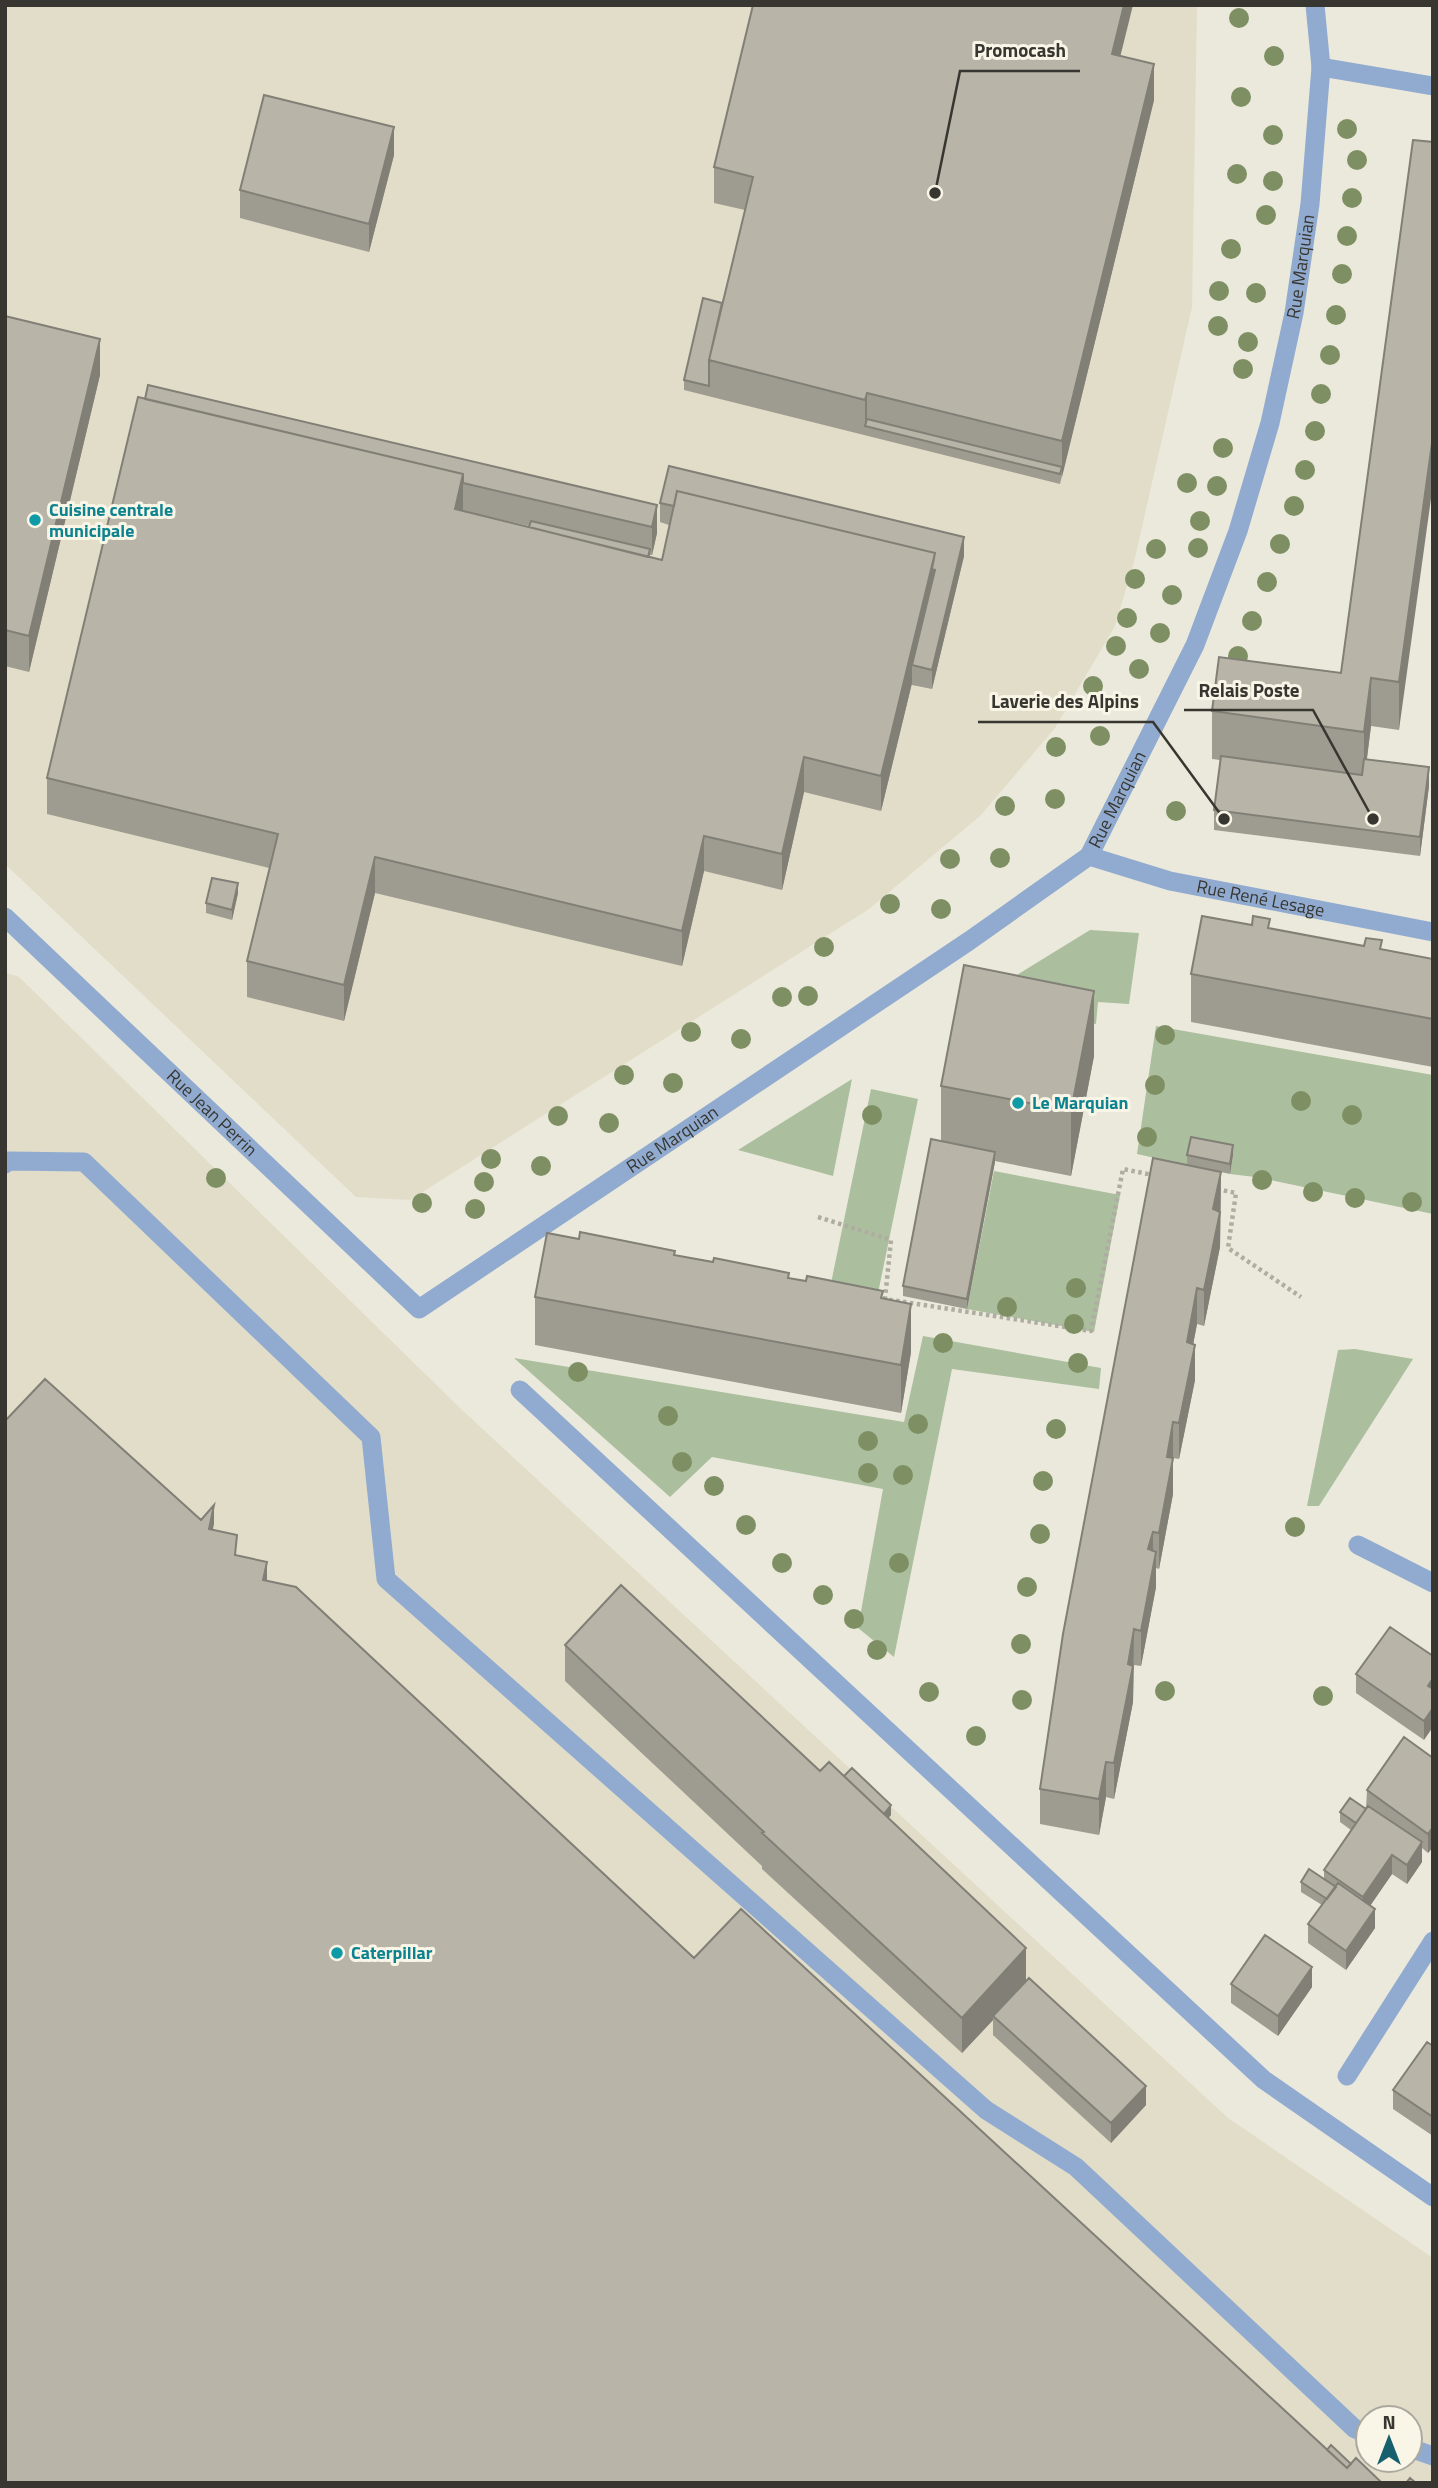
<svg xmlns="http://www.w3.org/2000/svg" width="1438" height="2488" font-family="'Titillium Web',sans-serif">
	<rect width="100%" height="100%" fill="#ebe9db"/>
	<path fill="#e1ddc8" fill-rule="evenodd" d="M5 5H1197L1192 307 1134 562 1115 626 1055 728 980 816 869 909 410 1200 356 1197 5 864Z
		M5 973 18 976 461 1409 1228 2118 1433 2258V2483H5ZM1368 2418H1410V2460H1368Z"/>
	<path fill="#abbf9e" d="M1090 930 1139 933 1129 1004 1098 1002 1096 1024 973 1002Z
		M1156 1026 1433 1075V1214L1255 1177 1230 1174 1233 1156 1187 1165 1137 1154Z
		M852 1079 833 1176 738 1150Z
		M871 1089 918 1099 877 1298 830 1288Z
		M994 1171 1120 1195 1094 1332 967 1309Z
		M923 1336 1101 1368 1099 1389 952 1369 894 1657 858 1628 883 1489 712 1457 670 1497 514 1358 904 1422Z
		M1355 1349 1413 1359 1319 1506H1307L1338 1350Z"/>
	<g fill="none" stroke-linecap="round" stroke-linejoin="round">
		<path stroke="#afada2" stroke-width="4.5" stroke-dasharray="3.5 3.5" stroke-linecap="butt" d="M1217 1189 1236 1193 1228 1248 1301 1297
			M818 1217 891 1240 885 1299 1091 1331 1123 1169 1153 1175"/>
		<path stroke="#91abd0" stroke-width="19" d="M1321 67 1433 86
			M5 1164 8 1161 84 1162 371 1437 386 1579 986 2110 1076 2167 1355 2429 1368 2434
			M520 1390 1264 2080 1433 2197
			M1410 2448 1433 2456"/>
		<g stroke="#91abd0" stroke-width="19">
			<path id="s1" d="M1089 856 1170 881 1433 932"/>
			<path id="s2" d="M5 917 419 1309 969 941 1089 856 1195 645 1238 531 1270 423 1294 313 1310 204 1321 67 1315 5"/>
			<path d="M1358 1545 1433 1583"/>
			<path d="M1347 2076 1433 1941"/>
		</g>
	</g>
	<g fill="#7e9063">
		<circle cx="1239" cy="18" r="10"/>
		<circle cx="1274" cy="56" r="10"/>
		<circle cx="1241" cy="97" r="10"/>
		<circle cx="1347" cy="129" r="10"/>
		<circle cx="1273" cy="135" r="10"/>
		<circle cx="1357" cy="160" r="10"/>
		<circle cx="1237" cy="174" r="10"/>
		<circle cx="1273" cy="181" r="10"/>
		<circle cx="1352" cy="198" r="10"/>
		<circle cx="1266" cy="215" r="10"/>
		<circle cx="1347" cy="236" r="10"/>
		<circle cx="1231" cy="249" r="10"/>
		<circle cx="1342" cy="274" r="10"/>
		<circle cx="1219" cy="291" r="10"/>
		<circle cx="1256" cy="293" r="10"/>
		<circle cx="1336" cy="315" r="10"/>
		<circle cx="1218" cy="326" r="10"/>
		<circle cx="1248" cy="342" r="10"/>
		<circle cx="1330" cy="355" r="10"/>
		<circle cx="1243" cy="369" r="10"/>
		<circle cx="1321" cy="394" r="10"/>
		<circle cx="1315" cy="431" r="10"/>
		<circle cx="1223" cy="448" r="10"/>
		<circle cx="1305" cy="470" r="10"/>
		<circle cx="1187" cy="483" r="10"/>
		<circle cx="1217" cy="486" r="10"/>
		<circle cx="1294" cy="506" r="10"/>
		<circle cx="1200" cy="521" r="10"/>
		<circle cx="1280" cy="544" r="10"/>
		<circle cx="1198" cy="548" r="10"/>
		<circle cx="1156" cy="549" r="10"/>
		<circle cx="1135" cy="579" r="10"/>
		<circle cx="1267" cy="582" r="10"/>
		<circle cx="1172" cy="595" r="10"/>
		<circle cx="1127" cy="618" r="10"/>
		<circle cx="1252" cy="621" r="10"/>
		<circle cx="1160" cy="633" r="10"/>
		<circle cx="1116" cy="646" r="10"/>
		<circle cx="1238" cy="656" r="10"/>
		<circle cx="1139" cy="669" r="10"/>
		<circle cx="1093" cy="686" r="10"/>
		<circle cx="1100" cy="736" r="10"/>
		<circle cx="1056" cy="747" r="10"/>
		<circle cx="1055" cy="799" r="10"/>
		<circle cx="1005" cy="806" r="10"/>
		<circle cx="1176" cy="811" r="10"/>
		<circle cx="1000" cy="858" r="10"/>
		<circle cx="950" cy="859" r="10"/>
		<circle cx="890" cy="904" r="10"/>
		<circle cx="941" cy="909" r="10"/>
		<circle cx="824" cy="947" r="10"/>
		<circle cx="808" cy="996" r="10"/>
		<circle cx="782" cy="997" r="10"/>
		<circle cx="691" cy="1032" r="10"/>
		<circle cx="1165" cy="1035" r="10"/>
		<circle cx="741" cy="1039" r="10"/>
		<circle cx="624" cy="1075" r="10"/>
		<circle cx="673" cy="1083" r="10"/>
		<circle cx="1155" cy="1085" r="10"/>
		<circle cx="1301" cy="1101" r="10"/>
		<circle cx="872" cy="1115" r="10"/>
		<circle cx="1352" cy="1115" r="10"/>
		<circle cx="558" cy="1116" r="10"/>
		<circle cx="609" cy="1123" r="10"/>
		<circle cx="1147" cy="1137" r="10"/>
		<circle cx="491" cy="1159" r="10"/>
		<circle cx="541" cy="1166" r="10"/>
		<circle cx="216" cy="1178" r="10"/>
		<circle cx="1262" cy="1180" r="10"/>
		<circle cx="484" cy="1182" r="10"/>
		<circle cx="1313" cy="1192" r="10"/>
		<circle cx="1355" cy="1198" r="10"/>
		<circle cx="1412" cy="1202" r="10"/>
		<circle cx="422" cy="1203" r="10"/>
		<circle cx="475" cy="1209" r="10"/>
		<circle cx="1076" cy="1288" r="10"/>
		<circle cx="1007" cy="1307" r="10"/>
		<circle cx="1074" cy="1324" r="10"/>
		<circle cx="943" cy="1343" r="10"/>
		<circle cx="1078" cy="1363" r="10"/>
		<circle cx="578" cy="1372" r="10"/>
		<circle cx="668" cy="1416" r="10"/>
		<circle cx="918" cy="1424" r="10"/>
		<circle cx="1056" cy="1429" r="10"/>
		<circle cx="868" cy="1441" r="10"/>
		<circle cx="682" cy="1462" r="10"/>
		<circle cx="868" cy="1473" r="10"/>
		<circle cx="903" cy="1475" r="10"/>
		<circle cx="1043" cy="1481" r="10"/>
		<circle cx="714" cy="1486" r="10"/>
		<circle cx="746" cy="1525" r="10"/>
		<circle cx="1295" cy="1527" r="10"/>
		<circle cx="1040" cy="1534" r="10"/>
		<circle cx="782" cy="1563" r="10"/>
		<circle cx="899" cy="1563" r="10"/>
		<circle cx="1027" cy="1587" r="10"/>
		<circle cx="823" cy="1595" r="10"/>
		<circle cx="854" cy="1619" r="10"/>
		<circle cx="1021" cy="1644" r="10"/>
		<circle cx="877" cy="1650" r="10"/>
		<circle cx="1165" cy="1691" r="10"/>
		<circle cx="929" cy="1692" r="10"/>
		<circle cx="1323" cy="1696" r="10"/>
		<circle cx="1022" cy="1700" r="10"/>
		<circle cx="976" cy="1736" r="10"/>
	</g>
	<path fill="#9e9c90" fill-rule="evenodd" d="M1121 56 1154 100 1060 484 684 390V380L722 303 745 210 714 203V167Z
		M1413 140 1399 730 1371 726 1367 759 1429 786 1420 856 1214 830V810L1220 760 1212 759V711L1341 673Z
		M394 155 369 252 240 218V190Z
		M5 316 100 375 29 672 5 666Z
		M138 397 657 505V533L652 555H650V557L662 560 669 525 660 522V503L964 556 932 689 912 685V683L881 811 804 792 782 890 704 871 682 966 375 893 344 1021 247 997V961L269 868 47 814V778ZM463 511 529 526V527Z
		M238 893 232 920 206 913V903Z
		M1252 925 1433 959V1067L1191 1022V974Z
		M1094 1056 1071 1176 995 1161 967 1309 903 1296V1286L941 1141V1086Z
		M1187 1155H1233L1230 1174 1221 1172 1220 1247 1204 1326 1197 1324 1193 1344 1195 1380 1179 1459 1173 1458V1494L1159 1569 1156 1568V1587L1141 1666 1134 1665 1133 1702 1114 1799 1106 1797 1099 1835 1040 1824V1789L1187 1165Z
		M675 1255 789 1278 883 1299 911 1352 901 1413 535 1345V1297Z
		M565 1645 820 1771 844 1776 891 1815 888 1818 1026 1982 1146 2105 1111 2143 993 2035V2020L962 2053 762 1869V1866L565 1681Z
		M1433 1656 1424 1740 1356 1693V1674Z
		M1433 1748V1847L1428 1853 1422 1848V1862L1407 1884 1392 1874 1370 1906 1375 1928 1346 1970 1308 1943V1924L1322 1905 1301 1892V1882L1324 1879V1870L1351 1830 1340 1822V1812L1366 1809 1367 1790 1432 1757Z
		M1231 1984 1312 1987 1278 2036 1231 2003Z
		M1433 2046V2136L1393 2109V2090Z"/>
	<path fill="#817f76" d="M1124 5H1133L1112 90V54Z
		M1154 64V100L1062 477V441Z
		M394 127V155L369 252V224Z
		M100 339V375L29 672V636Z
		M867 393V427L865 426V436V400Z
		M1433 436V484L1399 730V682Z
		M463 474V510L455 545V509Z
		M657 505V533L652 555V527Z
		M964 537V556L932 689V670Z
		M935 553V589L912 665V683L881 811V776Z
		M1371 678V726L1364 780V732Z
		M804 757V792L782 890V854Z
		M1429 767V786L1420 856V837Z
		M704 836V871L682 966V931Z
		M375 857V893L344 1021V985Z
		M238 883V893L232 920V910Z
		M1094 991V1056L1071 1176V1111Z
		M1233 1145V1155L1230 1174V1164Z
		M995 1152V1162L967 1309V1299Z
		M1221 1172 1220 1247 1204 1326V1290L1213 1209Z
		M1197 1288V1324L1187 1377V1342Z
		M911 1304V1352L901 1413V1365Z
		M1195 1345V1380L1179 1459V1423Z
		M1173 1422V1494L1159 1569V1533L1167 1457Z
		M214 1505V1524L209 1548V1529Z
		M1153 1532V1568L1148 1549Z
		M1156 1552V1587L1141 1666V1631Z
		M267 1562V1581L263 1580Z
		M1134 1629 1133 1702 1114 1799V1763L1128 1664Z
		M1433 1678V1698L1428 1686Z
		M1433 1708V1727L1424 1740V1721Z
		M1106 1762V1797L1099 1835V1799Z
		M891 1805V1815L880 1828V1818Z
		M1433 1827V1847L1428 1853V1834Z
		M1422 1842V1862L1407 1884V1865Z
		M1392 1855V1874L1363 1916V1897Z
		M1375 1909V1928L1346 1970V1951Z
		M1026 1948V1984L993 2016V2020L962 2053V2018Z
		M1312 1967V1987L1278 2036V2016Z
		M1146 2086V2105L1111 2143V2123Z"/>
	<path fill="#b8b5a8" stroke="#817f76" stroke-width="2" d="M753 5H1124L1112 54 1154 64 1062 441 867 393 865 400 709 360 753 177 714 167Z
		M264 95 394 127 369 224 240 190Z
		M1413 140 1433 142V436L1399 682 1371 678 1364 732 1212 711 1219 657 1341 673Z
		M703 298 722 303 709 360V386L684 380Z
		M5 316 100 339 29 636 5 630Z
		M148 385 657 505 652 527 463 483V474L145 399Z
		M138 397 463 474 455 509 662 560 677 491 935 553 881 776 804 757 782 854 704 836 682 931 375 857 344 985 247 961 278 834 47 778Z
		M867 419 1062 467 1060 474 865 426Z
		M669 466 964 537 932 670 912 665 935 570 932 569 935 553 677 491 674 506 660 503Z
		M531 521 650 549 648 557 529 527Z
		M1221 756 1362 775 1364 759 1429 767 1420 837 1214 810Z
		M212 878 238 883 232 910 206 903Z
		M1202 916 1252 925 1253 916 1270 919 1268 928 1364 946 1366 938 1382 940 1380 949 1433 959V1019L1191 974Z
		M964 965 1094 991 1071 1111 941 1086Z
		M1191 1137 1233 1145 1230 1164 1187 1155Z
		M931 1139 995 1152 967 1299 903 1286Z
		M1153 1158 1221 1172 1213 1209 1220 1212 1204 1290 1197 1288 1187 1342 1195 1345 1179 1423 1173 1422 1167 1457 1173 1458 1159 1533 1153 1532 1148 1549 1156 1552 1141 1631 1134 1629 1128 1664 1133 1666 1114 1763 1106 1762 1099 1799 1040 1789 1063 1634Z
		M580 1232 675 1251 674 1255 713 1262 714 1258 789 1273 788 1278 806 1281 807 1276 883 1291 881 1298 911 1304 901 1365 535 1297 547 1233 579 1239Z
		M45 1379 201 1520 214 1505 209 1529 237 1535 235 1555 267 1562 263 1580 296 1587 694 1958 741 1909 1347 2468 1356 2458 1382 2483H5V1421Z
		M621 1585 820 1771 829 1762 1026 1948 962 2018 762 1833 764 1832 565 1645Z
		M1390 1627 1433 1656V1678L1428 1686 1433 1689V1708L1424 1721 1356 1674Z
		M1404 1737 1433 1758V1827L1428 1834 1367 1790Z
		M852 1768 891 1805 884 1814 844 1776Z
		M1350 1798 1366 1809 1356 1823 1340 1812Z
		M1368 1806 1422 1842 1407 1865 1392 1855 1363 1897 1324 1870Z
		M1309 1869 1336 1887 1327 1899 1301 1882Z
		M1338 1883 1375 1909 1346 1951 1308 1924Z
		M1265 1935 1312 1967 1278 2016 1231 1984Z
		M1029 1978 1146 2086 1111 2123 993 2016Z
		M1427 2042 1433 2046V2117L1393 2090Z
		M1331 2445 1351 2464 1347 2468 1327 2450Z
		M1410 2478 1416 2483H1406Z"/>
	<g fill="#0f9aa8" stroke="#f9f6e8" stroke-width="2.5">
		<circle cx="35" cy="520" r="7"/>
		<circle cx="1018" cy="1103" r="7"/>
		<circle cx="337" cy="1953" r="7"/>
	</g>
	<g text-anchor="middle" stroke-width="6" stroke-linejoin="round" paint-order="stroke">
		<g font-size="18" fill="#373630" stroke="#f9f6e8">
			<text dy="6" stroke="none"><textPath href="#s2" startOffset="2009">Rue Marquian</textPath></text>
			<text dy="6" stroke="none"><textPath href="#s2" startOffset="1442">Rue Marquian</textPath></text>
			<text dy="6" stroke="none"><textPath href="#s1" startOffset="177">Rue René Lesage</textPath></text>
			<text dy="6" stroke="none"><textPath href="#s2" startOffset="285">Rue Jean Perrin</textPath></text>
			<text dy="6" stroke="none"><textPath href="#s2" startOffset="875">Rue Marquian</textPath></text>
		</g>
		<g font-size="18" font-weight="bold" fill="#0d838f" stroke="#f9f6e8" text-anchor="start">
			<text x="49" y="516">Cuisine centrale<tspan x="49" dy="21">municipale</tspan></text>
			<text x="1032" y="1109">Le Marquian</text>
			<text x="351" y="1959">Caterpillar</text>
		</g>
	</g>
	<path fill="none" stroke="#373630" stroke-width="2.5" d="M935 193L960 71H1080M1373 819L1313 710H1184M1224 819L1153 722H978"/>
	<g fill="#373630" stroke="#f9f6e8" stroke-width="2.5">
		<circle cx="935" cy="193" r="7"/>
		<circle cx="1373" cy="819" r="7"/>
		<circle cx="1224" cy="819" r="7"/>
	</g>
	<g font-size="19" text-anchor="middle" font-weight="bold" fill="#373630" stroke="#f9f6e8" stroke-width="6" stroke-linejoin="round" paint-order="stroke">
		<text x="1020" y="57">Promocash</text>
		<text x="1249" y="697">Relais Poste</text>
		<text x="1065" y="708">Laverie des Alpins</text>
	</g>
	<rect width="1438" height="2488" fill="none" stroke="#373630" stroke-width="14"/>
	<g transform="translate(1389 2439)"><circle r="33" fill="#f9f6e8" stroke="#aba99e" stroke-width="2"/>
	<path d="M0-5L12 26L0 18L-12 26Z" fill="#16606e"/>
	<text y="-10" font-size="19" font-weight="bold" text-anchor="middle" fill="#373630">N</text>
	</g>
</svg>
